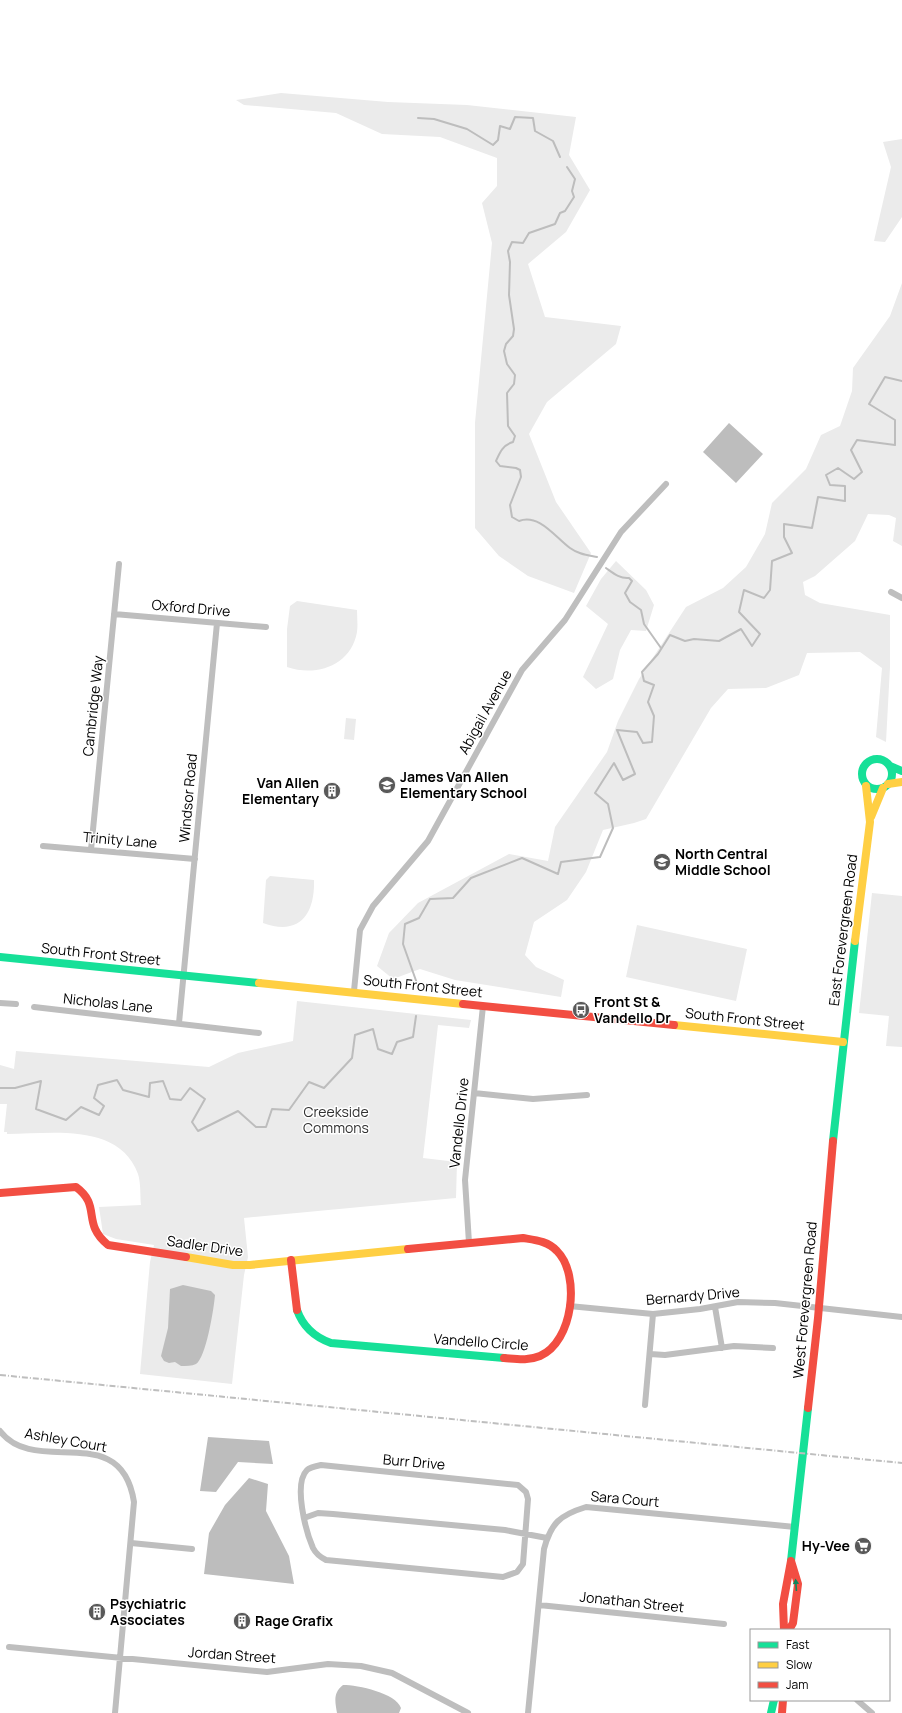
<svg xmlns="http://www.w3.org/2000/svg" width="902" height="1713" font-family="Manrope,sans-serif">
	<rect width="100%" height="100%" fill="#fff"/>
	<path fill="#ebebeb" d="M281 93 388 102 467 105 576 117 569 155 590 190 566 232 528 264 545 317 621 326 616 344 547 402 529 434 556 502 591 553 574 593 528 576 499 556 475 528V423L492 243 482 203 497 186V158L440 137 382 134 336 113 244 105 236 100Z
		M902 139V217L885 242 874 241 891 167 883 142Z
		M902 283V546L893 541 896 518 889 515 868 514 855 541 815 576 803 582 805 595 820 603 890 615V667L886 742 876 737 882 668 860 652 807 653 799 675 766 688 728 689 711 708 646 819 634 823 603 830 586 872 567 900 534 922 525 955 536 967 564 980 561 997 455 980 420 969 393 979 377 966 389 933 418 903 509 854 548 861 555 827 607 752 618 721 639 679 686 607 723 588 746 567 765 534 772 503 806 469 821 435 840 426 852 391 853 368 890 316Z
		M616 561 646 590 654 605 646 631 631 630 620 650 613 679 596 689 583 677 608 624 586 606 601 579Z
		M297 601 357 610C357 617 358 625 357 632 351 666 316 677 287 667V629L290 606Z
		M346 718 356 719 354 740 344 739Z
		M270 876 314 880C315 915 299 936 263 923L266 880Z
		M872 893 902 896V1047L886 1046 889 1016 859 1013Z
		M637 925 747 949 736 1001 626 977Z
		M297 1001 471 1020 469 1028 438 1025 423 1158 457 1162 456 1198 244 1218 248 1257 244 1275 232 1384 140 1374 150 1262 154 1245 116 1239 103 1234 99 1207 141 1205C140 1196 141 1183 138 1174 119 1122 51 1134 7 1134V1132H4L7 1104H0V1065L14 1069 16 1051 209 1067 238 1053 293 1041Z"/>
	<path fill="#bdbdbd" d="M729 423 763 454 736 483 703 452Z
		M183 1285 211 1291 215 1295C214 1308 206 1358 196 1364 192 1366 186 1366 181 1366L175 1362 169 1363 164 1361 161 1356 168 1328 170 1289Z
		M208 1437 269 1441 273 1464 238 1462 216 1492 200 1491Z
		M249 1478 268 1484 266 1511 289 1556 294 1584 204 1574 209 1533 225 1505Z
		M343 1685C358 1685 396 1693 401 1708L399 1713H337C335 1701 333 1693 343 1685Z"/>
	<g fill="none" stroke-linecap="round" stroke-linejoin="round">
		<path stroke="#bdbdbd" stroke-width="2" d="M418 118 434 119 467 129 493 145 498 140 500 126 510 129 515 117 533 118 535 131 553 141 560 157
			M567 167 575 179 572 191 574 197 565 211 560 213 555 224 529 233 523 243 512 242 508 251 510 262 509 295 514 329 513 336 506 344 504 351 507 364 515 375 514 384 507 393 508 426 515 436 513 442C503 445 500 452 496 461L500 466 516 468 520 470 521 477 510 505 512 517 519 521C539 513 556 538 570 548 578 554 587 555 597 557
			M606 568C613 573 620 579 629 578L632 581 625 593 630 602 641 610 644 624 661 648
			M419 989 403 944 405 924 419 918 430 899 453 898 471 878 522 858 558 874 561 862 600 857 613 828 608 804 595 793 614 763 623 780 635 774 617 730 637 732 643 743 652 742 654 716 648 702 654 685 644 681 642 672 658 654 670 635 685 641 694 639 719 641 741 629 752 646 760 634 739 612 744 590 764 598 770 590 772 561 792 553 784 537V524L812 528 818 497 845 501V486L830 485 826 475 838 468 854 479 862 472 851 450 857 440 895 445V420L869 404 885 377 902 381
			M0 1088H15L41 1081 36 1109 66 1120 81 1107 99 1115 104 1106 94 1098 98 1085 117 1080 123 1090 149 1097 150 1083 163 1081 170 1099 181 1100 190 1088 205 1099 192 1122 198 1131 238 1111 256 1127H266L272 1109 289 1110 309 1082 324 1088 352 1058 355 1035 373 1029 378 1049 392 1054 397 1042 413 1037 416 1016"/>
		<path stroke="#bebebe" stroke-width="6" d="M891 592 902 598
			M114 614 266 627
			M43 846 195 859
			M91 850 119 564
			M354 991 360 930 373 906 428 841 522 670 565 620 621 532 666 484
			M0 1003 16 1004
			M34 1007 259 1033
			M179 1023 217 623
			M474 1093 533 1099 587 1095
			M469 1243 465 1180 483 1006
			M569 1306 653 1314 700 1309 738 1302 775 1303 902 1317
			M715 1307 722 1348
			M650 1354 665 1355 734 1346 773 1348
			M645 1405 653 1314
			M0 1431C36 1478 121 1418 134 1502L115 1713
			M321 1465 518 1485 526 1492 528 1499 523 1564 517 1572 503 1577 326 1560C320 1557 316 1554 313 1548 306 1532 293 1484 307 1470 310 1467 316 1466 321 1465Z
			M304 1518 318 1513 333 1514 505 1530 547 1538
			M131 1543 192 1549
			M539 1605 724 1624
			M9 1647 267 1672 328 1664 361 1666 392 1673 468 1713
			M857 1700 872 1713
			M528 1713 544 1549C551 1523 560 1515 586 1507L795 1527"/>
		<path stroke="#16e098" stroke-width="8" d="M862 774a15 15 0 1 1 30 0a15 15 0 1 1-30 0Z
			M890 766 902 771
			M0 957 259 983
			M833 1141 855 941
			M297 1310C303 1327 314 1337 331 1343L504 1358
			M791 1561 808 1408
			M771 1713 774 1700"/>
		<path stroke="#ffcf43" stroke-width="8" d="M888 784 902 782
			M871 817 883 788
			M855 941 870 822 866 786
			M259 983 463 1004
			M674 1025 843 1042
			M186 1257 233 1265H250L408 1249"/>
		<path stroke="#f24e42" stroke-width="8" d="M463 1004 674 1025
			M0 1193 76 1187C102 1206 81 1223 108 1245L186 1257
			M408 1249 523 1238C535 1240 548 1241 557 1251 581 1275 573 1342 540 1356 528 1361 517 1359 504 1358
			M291 1260 297 1310
			M808 1408 818 1318 833 1141
			M784 1630 783 1604 791 1561 798 1584 793 1623 789 1630
			M782 1713 783 1700"/>
		<path stroke="#bebebe" stroke-width="2" stroke-dasharray="6 2 1 2" stroke-linecap="butt" d="M0 1375 902 1463"/>
	</g>
	<defs><path id="oneway-solid" d="M-6-.8H1V-3.2L6.5 0L1 3.2V.8H-6Z"/></defs>
	<use fill="#0d865b" href="#oneway-solid" transform="translate(796 1585) rotate(-94)"/>
	<defs>
		<symbol id="school-disc" viewBox="-11 -11 22 22"><circle r="9.5" fill="#595959" stroke="#fff"/><path d="M0-5L7-2L0 1L-7-2ZM-4 1L0 2.5L4 1V4Q0 6-4 4Z" fill="#fff"/></symbol>
		<symbol id="building-disc" viewBox="-11 -11 22 22"><circle r="9.5" fill="#595959" stroke="#fff"/><path d="M-4-6H4V6H1V3H-1V6H-4ZM-2.5-4.3h1.7v1.8h-1.7ZM.8-4.3h1.7v1.8H.8ZM-2.5-1h1.7V.8h-1.7ZM.8-1h1.7V.8H.8Z" fill="#fff"/></symbol>
		<symbol id="bus-disc" viewBox="-11 -11 22 22"><circle r="9.5" fill="#595959" stroke="#fff"/><path d="M-5-6H5V4H4V6H2V4H-2V6H-4V4H-5ZM-3.5-4V0h7V-4ZM-3.5 1.2v1.5H-2V1.2ZM2 1.2v1.5H3.5V1.2Z" fill="#fff"/></symbol>
		<symbol id="supermarket-disc" viewBox="-11 -11 22 22"><circle r="9.5" fill="#595959" stroke="#fff"/><path d="M-6-5.5h2.5l.6 2H6L4.5 2H-2.5L-4.4-4H-6ZM-1.5 3.2a1.3 1.3 0 1 0 .1 0ZM3 3.2a1.3 1.3 0 1 0 .1 0Z" fill="#fff"/></symbol>
	</defs>
	<g fill-rule="evenodd">
		<use href="#school-disc" x="377" y="775" width="20" height="20"/>
		<use href="#building-disc" x="322" y="781" width="20" height="20"/>
		<use href="#school-disc" x="652" y="852" width="20" height="20"/>
		<use href="#bus-disc" x="571" y="1000" width="20" height="20"/>
		<use href="#supermarket-disc" x="853" y="1536" width="20" height="20"/>
		<use href="#building-disc" x="87" y="1602" width="20" height="20"/>
		<use href="#building-disc" x="232" y="1611" width="20" height="20"/>
	</g>
	<g text-anchor="middle" stroke-width="3" stroke-linejoin="round" paint-order="stroke">
		<g font-size="14" fill="#000" stroke="#fff">
			<text transform="translate(191 608) rotate(5)" y="5">Oxford Drive</text>
			<text transform="translate(93 706) rotate(-84)" y="5">Cambridge Way</text>
			<text transform="translate(485 712) rotate(-61)" y="5">Abigail Avenue</text>
			<text transform="translate(188 798) rotate(-85)" y="5">Windsor Road</text>
			<text transform="translate(120 840) rotate(5)" y="5">Trinity Lane</text>
			<text transform="translate(843 930) rotate(-83)" y="5">East Forevergreen Road</text>
			<text transform="translate(101 954) rotate(6)" y="5">South Front Street</text>
			<text transform="translate(423 986) rotate(6)" y="5">South Front Street</text>
			<text transform="translate(108 1003) rotate(6)" y="5">Nicholas Lane</text>
			<text transform="translate(745 1019) rotate(6)" y="5">South Front Street</text>
			<text transform="translate(459 1123) rotate(-84)" y="5">Vandello Drive</text>
			<text transform="translate(205 1246) rotate(8)" y="5">Sadler Drive</text>
			<text transform="translate(693 1296) rotate(-5)" y="5">Bernardy Drive</text>
			<text transform="translate(805 1300) rotate(-85)" y="5">West Forevergreen Road</text>
			<text transform="translate(481 1342) rotate(4)" y="5">Vandello Circle</text>
			<text transform="translate(66 1440) rotate(10)" y="5">Ashley Court</text>
			<text transform="translate(414 1462) rotate(5)" y="5">Burr Drive</text>
			<text transform="translate(625 1499) rotate(5)" y="5">Sara Court</text>
			<text transform="translate(632 1602) rotate(6)" y="5">Jonathan Street</text>
			<text transform="translate(232 1655) rotate(4)" y="5">Jordan Street</text>
		</g>
		<g font-size="14" font-weight="bold" fill="#000" stroke="#fff" text-anchor="start">
			<text x="400" y="782">James Van Allen<tspan x="400" dy="16">Elementary School</tspan></text>
			<text x="319" y="788" text-anchor="end">Van Allen<tspan x="319" dy="16">Elementary</tspan></text>
			<text x="675" y="859">North Central<tspan x="675" dy="16">Middle School</tspan></text>
			<text x="594" y="1007">Front St &amp;<tspan x="594" dy="16">Vandello Dr</tspan></text>
			<text x="850" y="1551" text-anchor="end">Hy-Vee</text>
			<text x="110" y="1609">Psychiatric<tspan x="110" dy="16">Associates</tspan></text>
			<text x="255" y="1626">Rage Grafix</text>
		</g>
		<g font-size="14" fill="#313131" stroke="#fff">
			<text x="336" y="1117">Creekside<tspan x="336" dy="16">Commons</tspan></text>
		</g>
	</g>
	<rect x="750" y="1629" width="140" height="72" fill="#ffffff" stroke="#999999"/>
	<rect x="758" y="1642" width="20" height="6" fill="#16e098" stroke="#999999"/>
	<text x="786" y="1649" font-size="12" fill="#000000">Fast</text>
	<rect x="758" y="1662" width="20" height="6" fill="#ffcf43" stroke="#999999"/>
	<text x="786" y="1669" font-size="12" fill="#000000">Slow</text>
	<rect x="758" y="1682" width="20" height="6" fill="#f24e42" stroke="#999999"/>
	<text x="786" y="1689" font-size="12" fill="#000000">Jam</text>
</svg>
